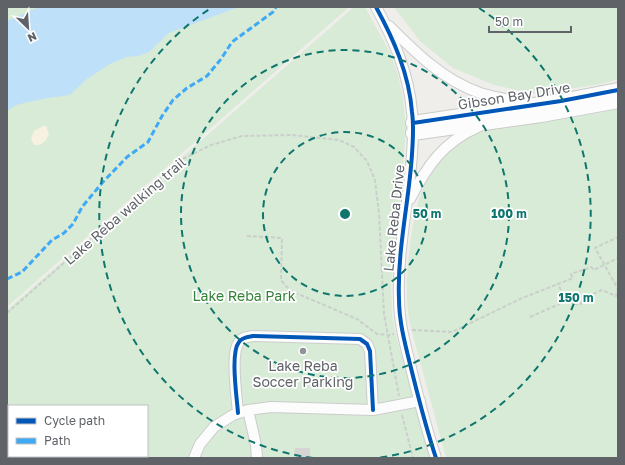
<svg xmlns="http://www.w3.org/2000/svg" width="625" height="465" font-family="'Golos Text',sans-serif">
	<rect width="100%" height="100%" fill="#efeeea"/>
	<path fill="#d8ebd6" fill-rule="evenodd" d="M7 7H349L7 307Z
		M354 7H365L390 53 398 75 403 98 406 127 400 211 391 283 392 315 397 339 430 458H7V310ZM9 406H147V456H9Z
		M394 7H618V79L602 84 536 94 494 85 453 68 420 41Z
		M618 107V458H446L411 328C404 297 407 269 411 238 416 201 424 174 452 150 458 145 463 140 470 137 488 128 511 126 531 122 560 117 589 112 618 107Z"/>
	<path fill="#f6f1e1" d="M43 126H46L49 134C46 141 42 146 34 145L31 139 34 131Z"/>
	<path fill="#bfe0f9" d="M39 7H239L169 33 149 52 138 56 127 57 110 64 87 79 71 94 64 96 47 98 16 105 7 111V21Z"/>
	<path fill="#d6d5d3" d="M295 448H310V458H294Z"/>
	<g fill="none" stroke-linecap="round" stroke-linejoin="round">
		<defs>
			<path id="street" d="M376 7C394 40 409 74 412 112 414 126 413 140 412 154 409 202 397 251 399 299 399 325 407 351 413 376 420 404 427 431 436 458
				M389 26C416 53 443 80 480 93 496 98 512 100 529 103
				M410 199C427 166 443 142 478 127
				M248 410 256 445 257 458
				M238 413C237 398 230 353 239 342 242 337 248 337 253 336L360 339 367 344 370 351 373 410
				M194 458 200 444 214 427 233 415 248 410 271 407 373 410 420 401"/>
			<path id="secondary" d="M413 123 561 101 618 90
				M413 133 541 115 618 101"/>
		</defs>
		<use href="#street" stroke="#cbcccc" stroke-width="12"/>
		<use href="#secondary" stroke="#cacacb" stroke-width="16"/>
		<path stroke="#cacfcc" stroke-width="2" stroke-dasharray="4 2" stroke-linecap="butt" d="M247 236 282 238 281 280 285 285 291 291 357 319 377 334 389 335 394 334
			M566 301 558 284 573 278 571 274 591 267 594 270 618 258
			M7 313 181 160 211 145 242 136 292 135 339 140 354 147 367 161 375 180 379 213 384 314 399 396
			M530 317 566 301 580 305 584 298 602 290 616 296 618 289 595 248 618 237
			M412 330 452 332 520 299 558 284
			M402 415 413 458"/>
		<use href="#street" stroke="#fdfcfc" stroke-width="10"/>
		<use href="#secondary" stroke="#fdfcfc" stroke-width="14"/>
		<path stroke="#3fa9f5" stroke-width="3" stroke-dasharray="6 3" stroke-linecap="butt" d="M7 279 22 272 52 240 64 233 73 224 82 207 102 183 127 157 148 142 162 116 173 100 187 88 207 76 221 59 232 42 273 12 276 7"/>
		<defs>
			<path id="cycleway" d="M376 7C394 40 409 74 412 112 414 126 413 140 412 154 409 202 397 251 399 299 399 325 407 351 413 376 420 404 427 431 436 458
				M413 123 561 101 618 90
				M238 413C237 398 230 353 239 342 242 337 248 337 253 336L360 339 367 344 370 351 373 410"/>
		</defs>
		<use href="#cycleway" stroke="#fff" stroke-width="6"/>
		<use href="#cycleway" stroke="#0057b8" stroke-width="4"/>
	</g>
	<g fill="none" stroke="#0f766e" stroke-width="2" stroke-dasharray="7 5">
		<circle cx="345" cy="214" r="82"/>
		<circle cx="345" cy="214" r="164"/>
		<path d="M313 458A246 246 0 0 1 211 8M479 8A246 246 0 0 1 377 458"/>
	</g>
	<circle fill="#919496" stroke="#fff" stroke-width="1.5" cx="303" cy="351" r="4"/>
	<g text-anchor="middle" stroke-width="3.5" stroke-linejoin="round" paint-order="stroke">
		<g font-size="14" fill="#5f6368" stroke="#fff">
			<text transform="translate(514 96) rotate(-9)" y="5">Gibson Bay Drive</text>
			<text transform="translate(125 211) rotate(-41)" y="5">Lake Reba walking trail</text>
			<text transform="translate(394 218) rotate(-84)" y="5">Lake Reba Drive</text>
		</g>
		<g font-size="14" fill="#348238" stroke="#fff">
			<text x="244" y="301">Lake Reba Park</text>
		</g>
		<g font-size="14" fill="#5f6368" stroke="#fff">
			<text x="303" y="371">Lake Reba<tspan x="303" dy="16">Soccer Parking</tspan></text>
		</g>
	</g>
	<circle cx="345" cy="214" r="6" fill="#0f766e" stroke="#fff" stroke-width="2"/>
	<g font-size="12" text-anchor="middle" font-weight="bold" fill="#0f766e" stroke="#fff" stroke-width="3.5" stroke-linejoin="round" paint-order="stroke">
		<text x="427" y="218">50 m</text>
		<text x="509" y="218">100 m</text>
		<text x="576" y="302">150 m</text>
	</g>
	<rect width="625" height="465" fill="none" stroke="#5f6368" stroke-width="16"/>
	<rect x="8" y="405" width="140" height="52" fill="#ffffff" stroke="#bfc1c3"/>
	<rect x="16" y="418" width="20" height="6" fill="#0057b8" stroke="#bfc1c3"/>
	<text x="44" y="425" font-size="12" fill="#5f6368">Cycle path</text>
	<rect x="16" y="438" width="20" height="6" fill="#3fa9f5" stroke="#bfc1c3"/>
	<text x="44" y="445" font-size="12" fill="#5f6368">Path</text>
	<g transform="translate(28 28) rotate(155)" stroke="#ffffff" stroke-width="3" paint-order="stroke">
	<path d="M0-3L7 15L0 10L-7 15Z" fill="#5f6368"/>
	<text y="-6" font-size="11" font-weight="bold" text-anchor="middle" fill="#5f6368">N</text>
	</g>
	<path d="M489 26v6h82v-6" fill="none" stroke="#5f6368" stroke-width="2"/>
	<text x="495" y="26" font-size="12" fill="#5f6368" stroke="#ffffff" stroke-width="3" paint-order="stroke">50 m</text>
</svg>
